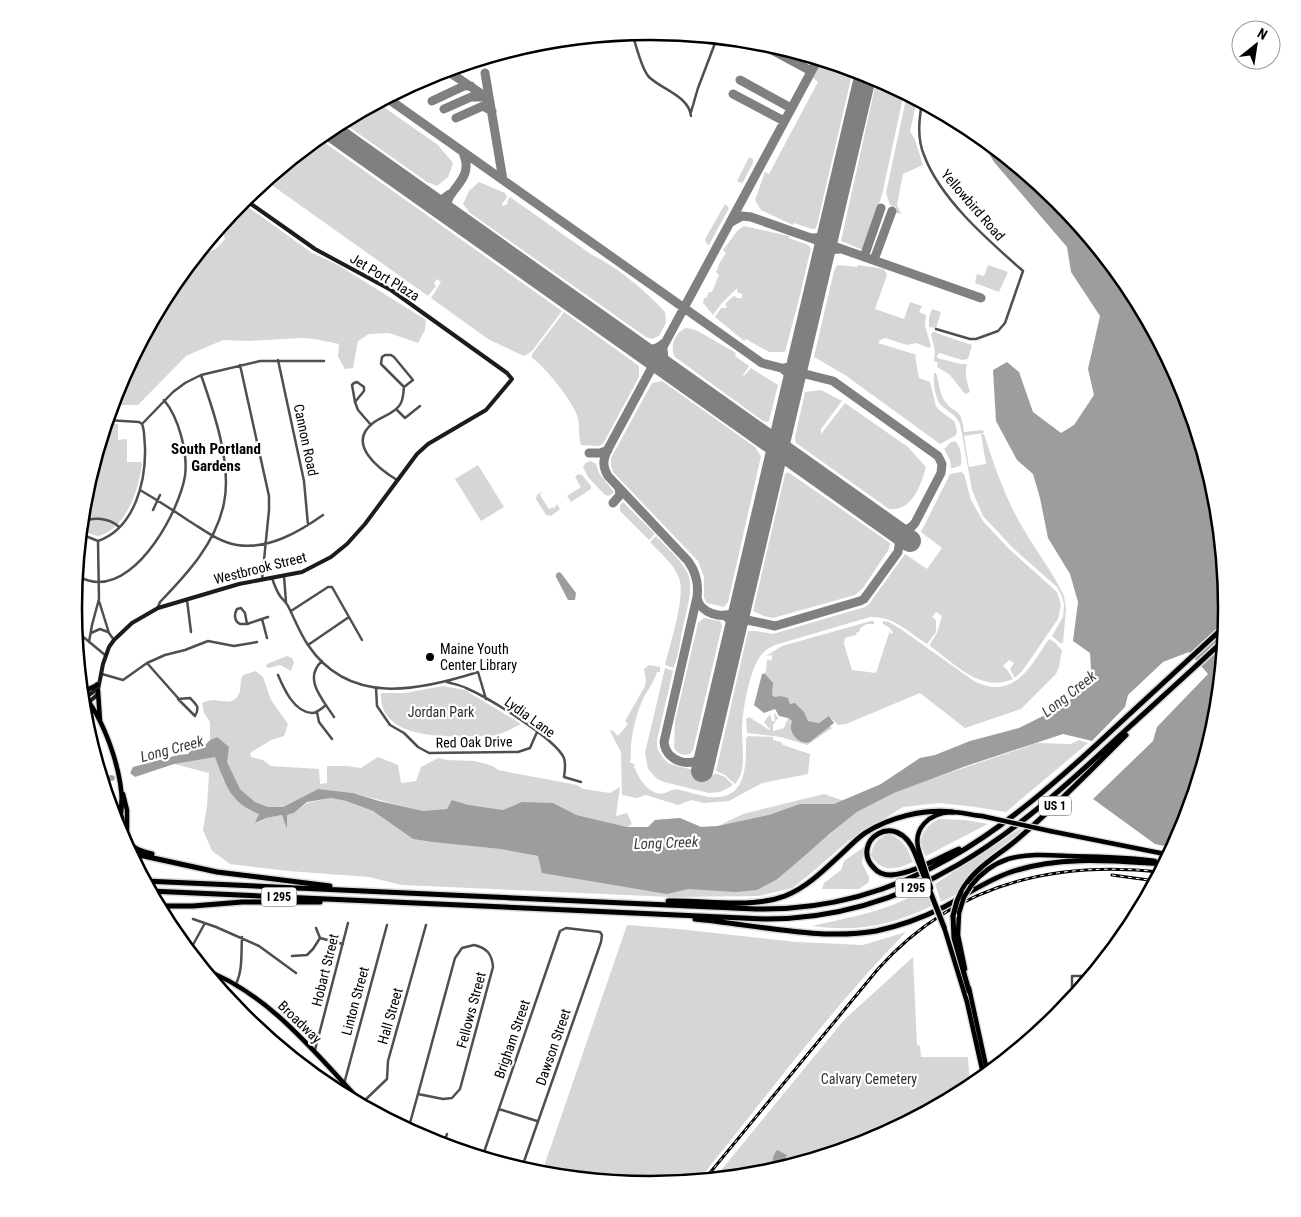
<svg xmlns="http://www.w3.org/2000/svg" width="1301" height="1217" font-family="'Roboto Condensed',sans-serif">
	<rect width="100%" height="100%" fill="#fff"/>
	<path fill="#d6d6d6" d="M822 60 853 70 817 225 815 229H812L794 223 793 225 761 210 755 200 765 172 769 174 818 82 813 78Z
		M877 78 904 93 882 195 863 250 841 241Z
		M907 94 917 100 910 131 915 140 923 165 903 174 897 205 901 214 896 213V207L890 205 886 193Z
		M378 103 438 145 453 163 448 177 437 186 427 182 342 122Z
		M318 138 562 311 532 351 524 356 488 339 431 298 441 282 437 279 434 283 436 286 428 296 266 181Z
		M749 157 753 159V163L743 182 741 183 737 181Z
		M479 182 505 193 507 197 502 204 503 206 508 204 507 202 510 197 592 255C616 266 647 292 665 312L666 323 659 336 652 339 646 337 470 213 463 204 469 191Z
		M241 202 312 253 338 265 426 320 425 330 418 343 389 333 369 334 358 341 353 368 345 369 338 357 339 344 315 339 301 338 249 341 223 340 186 356 138 405H112L117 387 171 288 196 257 216 249 225 239 221 227Z
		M725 204 729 208 709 245 706 243 705 239Z
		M744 226 789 236V238L808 245 811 248 800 295 785 352H769L746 339 744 341 715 317 721 308H726L727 306 725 304 732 297 735 296 737 298H742V294L737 292V288L721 304 713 315 703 303 704 298H706L709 292H712L719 275 716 272 720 262 726 253 723 250 738 230Z
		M837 265 857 267 858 265 884 269 887 275 875 309 904 319 910 302 922 306 919 312 926 315 925 326 931 346 929 348 916 343 907 345 885 338 880 340 878 343 917 355 915 356 919 378 930 382 936 406 939 410 955 422 957 432 955 436 940 444 845 375 814 357 834 271Z
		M988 265 1008 272 999 292 975 283 977 274 984 276Z
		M932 309 941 312 936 328 929 327V317Z
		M564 312 639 366V377L603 444 598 446 581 445C578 436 580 427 578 418 574 403 545 366 532 358V354Z
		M686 328 696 330 736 353 735 356 749 366 743 375 744 376 751 368 778 385 769 421 767 422 763 421 675 357C669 347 675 332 686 328Z
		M934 331 936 333 972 345 968 359 962 360 940 353 937 355V358L961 364H967C964 374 967 382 970 392L965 394 949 374 937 367 938 363 934 361 935 351 931 334Z
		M934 373H936C939 381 939 392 944 400 956 417 961 405 964 432L983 430 984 433 964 436 969 467 986 464 981 434H984C995 468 1006 500 1024 530 1037 552 1053 573 1064 596L1066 609 1063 643H1060L1052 636 1063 617 1064 605 1062 596 1057 587 1013 548 983 516 972 490 960 424C956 415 950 413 943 407 935 401 933 383 934 373Z
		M662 381 755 447 761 456 728 602 724 607 707 603 704 598V577L698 561 613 472 611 466V458L652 383Z
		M821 390 842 401 821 429V434L845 403 908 447 926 467C921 485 912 512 889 509L796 443 795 437 805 392Z
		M106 423 118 424V440L127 439V462H142C140 487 126 530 98 536L88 533 81 527 84 496Z
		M955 441C961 446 962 458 961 465L954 468H951L950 460 944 449 951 442Z
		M591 461 596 464 599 473 614 492 612 494 608 496 604 494 588 477 583 467C585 463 587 462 591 461Z
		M478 465 504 507 481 521 455 479Z
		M788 472 890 543 889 549 863 588 855 595 773 618 764 616 753 611 785 474Z
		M961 472 964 474 971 500 983 521 1009 549 1057 592 1061 605 1058 619 1023 670 1016 677H1014L1010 669 1014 663 1009 660 1003 666 1008 671 1013 679C981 693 955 664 930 646V644L937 633 942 616 936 612 932 617 936 620V632L927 644C908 632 894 616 870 617L775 645C772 647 768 648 765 651 750 663 742 712 742 731 742 748 747 771 735 784L725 775 716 771 748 631H756L773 634 865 607 869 604 905 554 927 569 942 548 921 532 950 474Z
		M578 474 582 475 591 486V489L571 502 567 496 581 487 575 477Z
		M542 492 540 495 549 509 553 507 554 509 557 504 560 509 551 516 546 515 536 499 537 495Z
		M623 502 654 533V535L649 540 620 511V505Z
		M656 536C694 575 696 573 683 627 680 640 679 657 673 668L665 665C670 644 686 596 679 578 674 564 660 553 650 542Z
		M704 618 720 621 722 626 693 750C689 758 678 755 674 748L675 721 698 623Z
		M871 621H874V624H867L860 628V631L856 633V635L845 638 844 644 852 670 876 673 890 630V634L893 633 890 628 883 624V621L889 622 902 630 974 681C1014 701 1030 667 1049 639L1058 644 1055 643 1062 650 1059 667 1056 674 1021 709 965 728 920 693 846 724 838 725 829 716 819 723 808 721 804 712 795 704 792 705 780 696 775 697 772 695 765 674H762L766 672 767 659 771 661 772 658V655L766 656 782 646Z
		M287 656 292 658 294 663 291 671 280 665 269 668 266 667 267 664Z
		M649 665 660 667V672H657C654 682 649 688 644 697 636 713 629 742 631 760L629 762 634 764 635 766 633 767 635 768C639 780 651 797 665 793 671 791 674 788 680 790 690 792 700 796 710 797 748 801 746 763 746 738L748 736 773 737V740L781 742 783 745 810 754 808 774 762 783 729 801 704 803 691 800 678 805 646 795 637 798 622 795 621 752 610 731 612 730 618 736 628 724 625 721 645 686 646 680 644 669Z
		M665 668 673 671 657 740V748L663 758 668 763 677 766 714 775 715 773 725 777 732 784V786L720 792 709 793 664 782 657 779 648 769 645 753Z
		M256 671 263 677 271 700 288 724 284 736 271 740 250 753 251 757 263 760 271 766 319 769 320 784 327 783V766H347L361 768 378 757 398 765 401 783 416 781 421 767 438 758 447 760 475 761 493 766 498 770 577 785 583 789 610 793 620 787 616 816 627 813 632 824 628 827H648L655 820 680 818 701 827 718 826 743 814 824 794 844 801 832 814 586 855 353 793 318 789 283 807H268L255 802 240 789 232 776 217 737 210 740V722L204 713 202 703C206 701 210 700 214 700 223 701 234 705 239 694 242 688 239 681 243 675Z
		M443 686 465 690 521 724C513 728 505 733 496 735 487 737 476 736 466 736 436 737 379 736 381 693H405Z
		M774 712 778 718 773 725V731L784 728 788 718 792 721 791 730 794 736 810 742 830 726 832 728 807 745 781 737 747 733 746 719 749 717 771 731 764 722 770 714 772 721H775Z
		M1079 740 1088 743 1006 812 975 807 940 803 903 807 848 841 809 875 792 888 759 896 670 897 402 885 369 877 288 871 230 864 212 851 203 830 207 806 209 773 174 764 205 757H216L223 780 249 810 260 814 256 823 266 818 282 815 287 827V815L294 813 307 803 331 798 346 801 373 811 413 839 432 842 500 849 538 856 828 836 857 812 894 793 931 779 1037 743 1071 744Z
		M939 819 966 820 988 824 926 856C915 841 924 826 939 819Z
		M1020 829 1023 830 980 863 960 886 957 894 941 902 935 884Z
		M889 834C902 839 908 848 913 862 897 870 880 873 871 855 873 843 878 838 889 834Z
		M864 847 862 863 869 877V882L859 889H822L824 883 841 870 844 861Z
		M924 889 932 906C888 926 860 932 812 926 850 917 891 911 924 889Z
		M627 925 678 929 796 942 863 945 906 932C830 1010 766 1097 698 1181L650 1186 541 1175Z
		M913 957 917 1045 920 1046 921 1057H968L970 1089 871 1142 763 1175 714 1179 844 1020Z"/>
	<path fill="#9d9d9d" d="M963 124 971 129 1059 201 1131 288 1184 388 1217 496 1228 609 1217 721 1184 830 1174 848 1155 844 1093 799 1153 741 1157 727 1208 674 1189 652 1163 662 1128 695 1125 707 1092 741 1063 734 966 766 894 793 857 812 827 836 795 864 776 880 757 890 736 892 688 889 667 894 542 873 538 856 500 849 432 842 413 839 373 811 346 801 331 798 307 802 294 813 287 815V829L282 815 266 818 255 823 259 814C230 803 225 784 215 757L174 764 135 777 130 773 133 767 178 755 188 754 195 745H205L210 740 217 737 229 747 227 762 240 789 255 802 268 807H283L318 789 353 793 379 801 423 811 447 809 452 800 468 805 503 810 522 802 553 803 576 815 627 827H648L655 820 680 818 701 827 718 826 769 815 800 804H834L881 784 920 758 935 755 970 741 1019 728 1053 711 1092 685 1090 653 1073 641 1078 602 1070 574 1048 538 1040 498 1033 474 1017 460 996 421 993 370 1007 362 1019 372 1033 412 1061 433 1074 425 1094 395 1088 369 1100 316 1071 272 1067 247 994 162 983 144Z
		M559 572 561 573 576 593 575 600H568L556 577V574Z
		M762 674H765L773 683 772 695 775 697 780 696 788 698 790 704 795 703 804 712 808 721 819 723 829 716 834 723 810 742C802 745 792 737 791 729 790 726 792 723 792 721L788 718 779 716 775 709 764 713 754 705Z
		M99 769 102 773 105 772 111 787 114 818Z
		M777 1150 787 1155 783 1162 784 1168 776 1171C771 1163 772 1157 777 1150Z"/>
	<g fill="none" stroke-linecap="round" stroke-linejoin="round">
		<path stroke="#9d9d9d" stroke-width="5.5" d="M107 778H112"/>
		<path stroke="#808080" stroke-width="9" d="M759 43 811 71
			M446 70 486 97 490 102
			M485 73 503 180
			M740 80 791 108
			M733 94 784 121
			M387 98 762 363 833 381 938 456 942 464 941 473 915 523C909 531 901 532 892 528
			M432 101 464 86H471
			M444 109 471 97H485
			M456 118 483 106 492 111
			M427 199 439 202 450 194
			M452 217C432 192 480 185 462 151
			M731 222 742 216 751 217 981 298
			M812 238C823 239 827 233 831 223
			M864 257 881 208
			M822 259 829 250 840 249
			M874 260 892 211
			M635 346C646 351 655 351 664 343
			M663 349 664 361 670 371
			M782 368 790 375 792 386
			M784 368 792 366 799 358
			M589 453H601L608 450
			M613 503 620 495 619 488
			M697 597C699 613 722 620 736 612L741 603
			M724 615 775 626 860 601 864 599 898 552 900 540 893 528
			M726 616 732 622 735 631
			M706 753C694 770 666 763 664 742L697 597C699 583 696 572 688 561L608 476C602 466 603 459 608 449L818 59"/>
		<path stroke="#808080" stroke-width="22" d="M329 129 910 541
			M702 771 866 73"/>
		<defs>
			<path id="primary" d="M81 688 89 689 97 685
				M98 691 100 721
				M81 692C104 718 121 768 122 802
				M123 794 127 810V847
				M1050 831 1170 855
				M122 838V817
				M919 851C912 829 929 813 951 812 961 812 972 815 982 816
				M971 886C981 873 993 864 1008 859 1028 853 1050 855 1070 856 1098 857 1127 857 1155 861
				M959 913 958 935 965 969
				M944 927 967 1002 984 1078
				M203 969C272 995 318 1057 367 1108
				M969 988 988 1075"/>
			<path id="highway" d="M119 832 122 800
				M127 834C129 848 139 851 152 854
				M130 853 217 872 330 886
				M915 853C896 807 849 843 874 868 878 873 885 875 891 875 912 874 940 857 959 849
				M145 881 756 909C905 912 1006 829 1109 733 1148 697 1187 661 1226 625
				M150 891 766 919C913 919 1015 834 1116 739 1152 706 1189 673 1225 639
				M961 892C974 867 1000 855 1020 837 1057 805 1091 770 1126 735
				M668 901C705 900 750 909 785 896 805 888 821 873 837 858 846 850 855 840 865 833 890 817 923 809 953 812
				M158 906H193L242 902H320
				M953 916 954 938 969 991
				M695 919C751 924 820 941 876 931 900 926 922 918 944 907 966 895 987 880 1011 872 1060 855 1115 861 1165 864"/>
		</defs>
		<use href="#primary" stroke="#dbdbdb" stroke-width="7"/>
		<use href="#highway" stroke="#dbdbdb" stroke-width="8"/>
		<path stroke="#4f4f4f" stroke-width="2.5" d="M632 33C636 44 641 69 649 77 661 89 689 96 691 116
			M922 102C919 120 917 138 924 155 940 199 989 241 1023 271L1005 323 998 331 976 339H970L936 329
			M691 112 698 88 717 38
			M385 355H391L394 357 413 380 404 387 381 364 382 357Z
			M278 360 304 481 308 525
			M240 365 269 496V510L262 580
			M357 382 364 387V391L355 402 352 385 354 383Z
			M355 402 358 410 371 425
			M396 409 405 418 420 406
			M107 420 139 422 142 424
			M142 424 173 392 185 383 201 375 260 361H324
			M397 480C379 469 346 444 373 423 381 417 393 414 399 406 404 400 403 393 404 387
			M140 490C157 500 173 510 189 521 204 530 219 542 237 545 268 550 299 532 323 515
			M153 510 160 495
			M82 523C92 516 110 518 119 527
			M81 531 88 537 98 541
			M98 541C135 528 146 481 145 447 144 439 145 431 142 424
			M76 576C83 579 91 582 98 582 140 583 179 511 185 476 188 453 179 418 164 400
			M284 576 286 602
			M272 578C274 584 276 590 280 596 283 600 287 603 289 608 295 620 300 633 308 645 349 706 418 691 478 672L486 699
			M187 600 191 632
			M99 601 109 633 114 640
			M158 607 160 602C187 574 216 543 224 503 232 464 214 412 201 375
			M241 608 245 613 247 624H240C234 621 234 614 237 609Z
			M291 611 328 587H332L362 640
			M262 619 267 638
			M247 624 268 617
			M75 630 105 655
			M91 633 100 629 108 632
			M89 642 92 625 99 599 98 541
			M308 645 349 617
			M322 661C302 679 324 701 334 717
			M147 663 165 655 185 650 208 641 234 646 257 642
			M102 674 123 680 147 663 178 698V699L195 716C200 707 197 705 190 698L178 699
			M278 675C284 689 294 712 312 713 317 713 322 708 326 705
			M447 682C453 684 460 685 466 688 487 697 555 738 564 758 566 765 565 771 564 777L581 782
			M376 688 377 706 390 725 404 733 418 747 429 753 518 752 530 748 537 732
			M317 712 319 722 332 739
			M193 919 216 927 259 946 296 973
			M316 928 320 938 343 944
			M474 945C487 948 492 954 493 967L460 1089 452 1098 443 1099 418 1094 455 958 462 948Z
			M189 952 205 923
			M292 956 307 955 313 949 320 938
			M236 984C243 970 241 952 242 937
			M1072 1000V976H1092
			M315 1050 348 923
			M344 1084 387 925
			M362 1103 387 1079 388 1061 426 925
			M499 1109 537 1121
			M408 1130 418 1094
			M443 1146 447 1134
			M482 1158 560 931 566 928 600 932 602 935 601 942 521 1170"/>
		<path stroke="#1c1c1c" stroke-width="4" d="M86 697 93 692 97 684
			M89 702 97 695 103 664 109 647 114 640 132 623 158 608 239 584 302 572 331 557 347 544 365 524 417 454 428 444 486 410 512 379 507 373 391 290 315 249 244 199"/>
		<use href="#primary" stroke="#000" stroke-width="4.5"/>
		<use href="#highway" stroke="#000" stroke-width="5"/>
		<defs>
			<path id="rail" d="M1112 875 1156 881
				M704 1180 878 969C953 885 1052 860 1161 872"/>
		</defs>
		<use href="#rail" stroke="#000" stroke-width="3"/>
		<use href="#rail" stroke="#fff" stroke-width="1" stroke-dasharray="4" stroke-linecap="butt"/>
		<defs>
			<path id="primary-bridge" d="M982 816 1050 831
				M919 851 931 888
				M959 913 964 897 971 886"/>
			<path id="highway-bridge" d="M915 853 944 927
				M953 916 957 901 961 892"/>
		</defs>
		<use href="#primary-bridge" stroke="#dbdbdb" stroke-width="7" stroke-linecap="butt"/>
		<use href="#highway-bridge" stroke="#dbdbdb" stroke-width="8" stroke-linecap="butt"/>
		<use href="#primary-bridge" stroke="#000" stroke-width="4.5"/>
		<use href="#highway-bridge" stroke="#000" stroke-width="5"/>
	</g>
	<circle fill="#000" stroke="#fff" stroke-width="2" cx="430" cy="657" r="5"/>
	<g text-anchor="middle" stroke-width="4.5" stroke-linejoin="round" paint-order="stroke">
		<g fill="#fff" stroke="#4c4c4c" stroke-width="1">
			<rect x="1039" y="796.5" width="32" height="19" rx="4"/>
			<rect x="895.5" y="878.5" width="35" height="19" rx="4"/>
			<rect x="261.5" y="887.5" width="35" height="19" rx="4"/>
		</g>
		<g font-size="12" font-weight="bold" fill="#000">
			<text x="1055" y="810">US 1</text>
			<text x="913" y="892">I 295</text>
			<text x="279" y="901">I 295</text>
		</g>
		<g font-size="14" fill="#000" stroke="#fff">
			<text transform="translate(973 205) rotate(49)" y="5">Yellowbird Road</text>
			<text transform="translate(385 277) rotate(31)" y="5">Jet Port Plaza</text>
			<text transform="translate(306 440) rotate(78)" y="5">Cannon Road</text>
			<text transform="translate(260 568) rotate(-14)" y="5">Westbrook Street</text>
			<text transform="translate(530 717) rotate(36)" y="5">Lydia Lane</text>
			<text transform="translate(474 742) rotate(-1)" y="5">Red Oak Drive</text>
			<text transform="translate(325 970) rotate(-76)" y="5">Hobart Street</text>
			<text transform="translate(355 1001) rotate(-75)" y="5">Linton Street</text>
			<text transform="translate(471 1010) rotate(-75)" y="5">Fellows Street</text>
			<text transform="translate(390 1016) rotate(-74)" y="5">Hall Street</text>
			<text transform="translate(300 1022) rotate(44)" y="5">Broadway</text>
			<text transform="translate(512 1039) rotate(-71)" y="5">Brigham Street</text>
			<text transform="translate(553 1047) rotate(-71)" y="5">Dawson Street</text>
		</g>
		<g font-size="14" fill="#000" stroke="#fff" text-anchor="start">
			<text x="440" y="654">Maine Youth<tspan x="440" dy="16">Center Library</tspan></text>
		</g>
		<g font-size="14" fill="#2d2d2d" stroke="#fff">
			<text x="441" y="717">Jordan Park</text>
			<text x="869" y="1084">Calvary Cemetery</text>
		</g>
		<g font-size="15" font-weight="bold" fill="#000" stroke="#fff">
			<text x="216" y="454">South Portland<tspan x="216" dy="17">Gardens</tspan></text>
		</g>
		<g font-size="15" font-style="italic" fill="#3e3e3e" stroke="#fff">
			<text transform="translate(1069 694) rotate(-38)" y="5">Long Creek</text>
			<text transform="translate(172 749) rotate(-15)" y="5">Long Creek</text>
			<text transform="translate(666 843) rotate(-2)" y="5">Long Creek</text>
		</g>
	</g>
	<path d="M0 0H1301V1217H0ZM82 608a568 568 0 1 1 1136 0a568 568 0 1 1-1136 0Z" fill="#fff" fill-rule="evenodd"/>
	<path fill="none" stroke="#000" stroke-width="2.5" d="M82 608a568 568 0 1 1 1136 0a568 568 0 1 1-1136 0Z"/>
	<g transform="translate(1256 45) rotate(30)"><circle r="24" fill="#ffffff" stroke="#999999"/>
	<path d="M0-4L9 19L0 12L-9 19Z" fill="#000000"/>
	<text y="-8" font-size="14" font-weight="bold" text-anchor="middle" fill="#000000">N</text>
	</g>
</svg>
